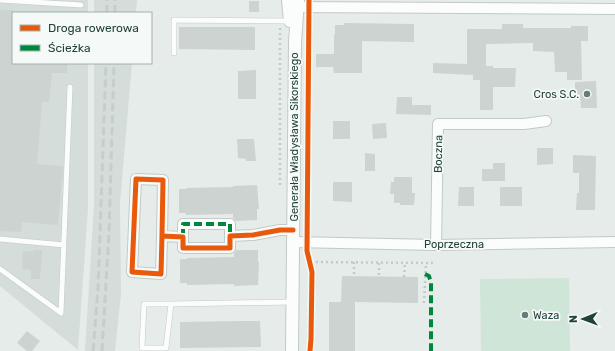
<svg xmlns="http://www.w3.org/2000/svg" width="615" height="351" font-family="Rubik,sans-serif">
	<rect width="100%" height="100%" fill="#e6ece9"/>
	<path fill="#d4ddd9" d="M0 0H88V13H13V63H88V209L78 350 0 286Z
		M94 0H137L136 13H94Z
		M94 63H132L120 203 121 294 115 351H85L94 206Z"/>
	<path fill="#cfe5d7" d="M569 278 570 351H481L480 279Z"/>
	<path fill="#cdd3d1" d="M249 1H259V12H249Z
		M0 10H13V63H67V73H52L49 102H42L37 164 63 166 58 225 22 222 21 232 0 231Z
		M344 23 414 24V42L362 41V73H334L333 67H316V54H334V34H335V25H344Z
		M502 24H523V28H571V26H588V41H581L582 80H567V72H555L554 52 533 51V43L486 44V66H493V68H516L515 87H493V110H480V80H473V75L433 73V63L467 64V29H502Z
		M179 27H255V50L179 49Z
		M256 70V99H238V71Z
		M596 81 597 108H581L580 94H575V82Z
		M397 97H412V105H431V115L396 114Z
		M333 121H350V139H333Z
		M386 123 387 138 373 139 372 124Z
		M237 139H254L256 161H246V159L238 158Z
		M537 148H553V164L537 165Z
		M365 153 375 154V171H365Z
		M573 155 596 156 595 210H576L577 193H579V173H573Z
		M493 163H505V181H482V169H493Z
		M394 177H412V193H415L414 205H400V203H394V194H390L391 182H394Z
		M333 182H352V202L333 201Z
		M257 185 259 209H257V220L236 221 233 218V214L186 215V213H179V189H186V188L233 187V186Z
		M459 187H474V206H458Z
		M500 187H522V206H500Z
		M33 250H42L40 279H31V270L22 269 23 251 33 252Z
		M236 250H258V262H259L258 285 234 286V284L187 285V283H180V259H187V258L234 257V253Z
		M342 276 418 277V303L355 302V351H329V302H341Z
		M239 321H260L261 347 180 348V322Z
		M27 331 40 341 32 351H27L17 343Z"/>
	<g fill="none" stroke-linecap="round" stroke-linejoin="round">
		<defs>
			<path id="service" d="M0 0 81 5
				M174 53V20L289 21
				M0 239 64 245
				M0 269 61 313 70 87
				M144 304H171L166 348H142Z
				M171 304 292 302"/>
			<path id="minor" d="M291 7 615 9
				M162 236 163 180 136 179 132 272 161 274 162 236 183 237V248H230V236L253 235 280 230H293
				M183 237V224H230V236
				M293 242 436 245 615 242
				M436 245 438 124H524L546 121"/>
			<path id="tertiary" d="M288 0 290 21
				M292 351 295 42 298 0"/>
		</defs>
		<use href="#service" stroke="#c3c9c7" stroke-width="6"/>
		<use href="#minor" stroke="#c3c9c7" stroke-width="12"/>
		<use href="#tertiary" stroke="#c3c9c7" stroke-width="14"/>
		<path stroke="#c2cbc9" stroke-width="2.5" stroke-dasharray="2 3" stroke-linecap="butt" d="M280 185V28
			M316 262 434 263
			M354 262V276
			M379 263V276
			M404 277 405 263
			M424 303 426 263"/>
		<use href="#service" stroke="#fbfcfc" stroke-width="5"/>
		<use href="#minor" stroke="#fbfcfc" stroke-width="10"/>
		<use href="#tertiary" stroke="#fbfcfc" stroke-width="12"/>
		<path stroke="#c7cdcb" stroke-width="3" stroke-dasharray="8 4" stroke-linecap="butt" d="M107 13V0
			M115 13V0
			M93 351 98 289 106 63
			M102 351 109 233 114 63"/>
		<path stroke="#00873e" stroke-width="4" stroke-dasharray="8 4" stroke-linecap="butt" d="M183 237V224H230V236
			M425 274 429 276 431 283V351"/>
		<defs>
			<path id="cycleway" d="M309 0 307 251 312 272 311 339 310 351
				M162 236 163 180 136 179 132 272 161 274 162 236 183 237V248H230V236L253 235 280 230H293"/>
		</defs>
		<use href="#cycleway" stroke="#f5faf8" stroke-width="8"/>
		<use href="#cycleway" stroke="#e8590c" stroke-width="5"/>
	</g>
	<g fill="#677d78" stroke="#f5faf8" stroke-width="1.5">
		<circle cx="587" cy="94" r="4"/>
		<circle cx="525" cy="315" r="4"/>
	</g>
	<g text-anchor="middle" stroke-width="3.5" stroke-linejoin="round" paint-order="stroke">
		<g font-size="11" fill="#22413b" stroke="#f5faf8" text-anchor="end">
			<text x="579" y="98">Cros S.C.</text>
			<text x="533" y="319" text-anchor="start">Waza</text>
		</g>
		<g font-size="11" fill="#22413b" stroke="#f5faf8">
			<text transform="translate(294 137) rotate(-90)" y="4">Generała Władysława Sikorskiego</text>
			<text transform="translate(438 154) rotate(-89)" y="4">Boczna</text>
			<text x="454" y="248">Poprzeczna</text>
		</g>
	</g>
	<rect x="12" y="12" width="140" height="52" fill="#f5faf8" stroke="#a1b0ac"/>
	<rect x="20" y="25" width="20" height="6" fill="#e8590c" stroke="#a1b0ac"/>
	<text x="48" y="32" font-size="12" fill="#22413b">Droga rowerowa</text>
	<rect x="20" y="45" width="20" height="6" fill="#00873e" stroke="#a1b0ac"/>
	<text x="48" y="52" font-size="12" fill="#22413b">Ścieżka</text>
	<g transform="translate(583 319) rotate(269)" stroke="#f5faf8" stroke-width="3" paint-order="stroke">
	<path d="M0-3L7 15L0 10L-7 15Z" fill="#22413b"/>
	<text y="-6" font-size="11" font-weight="bold" text-anchor="middle" fill="#22413b">N</text>
	</g>
</svg>
